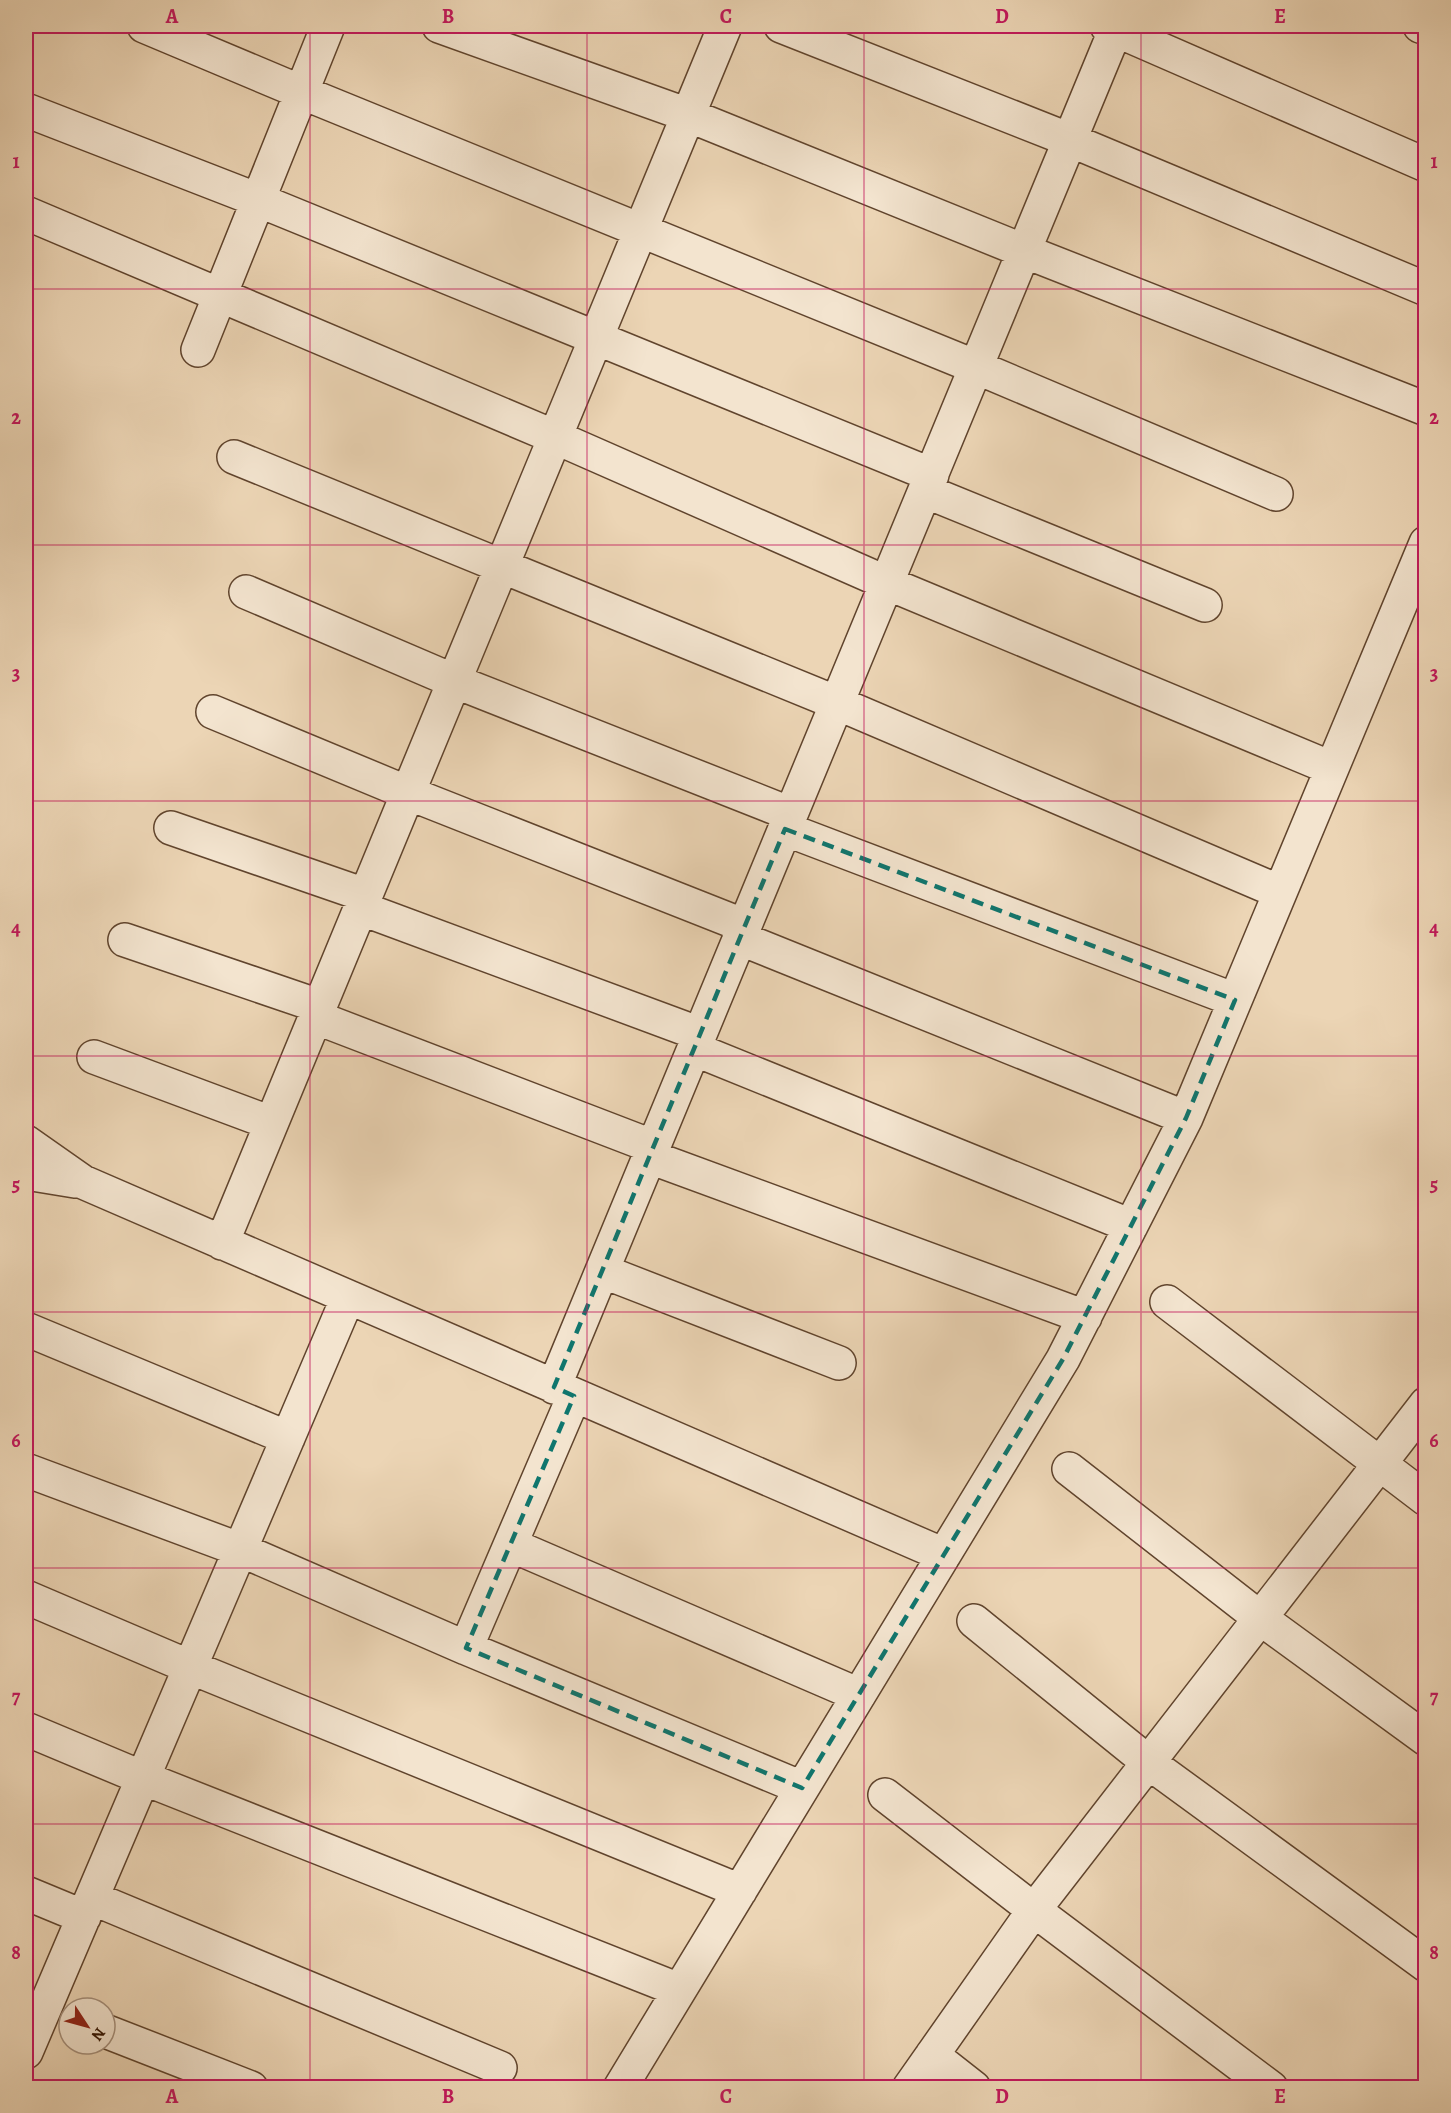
<svg xmlns="http://www.w3.org/2000/svg" width="1451" height="2113" font-family="Alegreya,serif">
	<rect width="100%" height="100%" fill="#ecd5b5"/>
	<filter id="stains"><feTurbulence type="fractalNoise" baseFrequency=".00333" numOctaves="4"/><feColorMatrix values="0 0 0 0 .2 0 0 0 0 .09 0 0 0 0 .02 0 0 0 .5 -.17"/></filter>
	<radialGradient id="worn" r=".72"><stop offset=".6" stop-color="#630" stop-opacity="0"/><stop offset="1" stop-color="#630" stop-opacity=".3"/></radialGradient>
	<g fill="none" stroke-linecap="round" stroke-linejoin="round">
		<defs>
			<path id="street" d="M144 26 301 92 976 367 1276 494
				M439 26 688 115 1024 251 1426 409
				M781 26 1070 140 1426 289
				M1107 26 1426 165
				M1420 26 1426 28
				M26 110 258 200 932 475
				M26 213 555 437 887 583 1331 768
				M198 350 328 26
				M234 457 837 703 1280 892
				M925 491 1205 605
				M246 592 454 681 791 814
				M213 712 408 793 745 926
				M171 828 365 895
				M785 829 1235 1000
				M360 908 700 1034
				M739 938 1186 1118
				M125 940 319 1006
				M315 1017 654 1147
				M694 1049 1131 1226
				M94 1057 271 1123
				M26 1142 83 1182 944 1555
				M650 1157 1085 1317
				M26 1173 75 1181
				M222 1243 725 26
				M602 1271 839 1363
				M1167 1302 1426 1499
				M26 1329 288 1438
				M554 1387 1117 26
				M1069 1469 1260 1618 1426 1739
				M26 1470 241 1550 466 1648 574 1396
				M511 1545 859 1695
				M26 1597 190 1667 740 1891
				M974 1621 1148 1762 1426 1965
				M466 1648 802 1788
				M26 1729 143 1778 679 1990
				M885 1795 1034 1910 1271 2088
				M26 1893 84 1917
				M92 1898 500 2068
				M105 2031 251 2088
				M26 2052 348 1297
				M932 2055 974 2088
				M620 2088 1063 1359 1186 1118 1426 543
				M909 2088 1034 1910 1426 1404"/>
		</defs>
		<use href="#street" stroke="#60442d" stroke-width="36"/>
		<use href="#street" stroke="#f3e4cf" stroke-width="33"/>
	</g>
	<path fill="none" stroke="#0f766e" stroke-width="4.5" stroke-dasharray="12 8" stroke-linejoin="round" d="M785 829 1235 1000 1186 1118 1063 1359 802 1788 466 1648 574 1396 554 1387Z"/>
	<path fill="none" stroke="#c2185b" stroke-width="1.5" stroke-opacity="0.55" d="M310 26V2088M587 26V2088M864 26V2088M1141 26V2088M26 289H1426M26 545H1426M26 801H1426M26 1056H1426M26 1312H1426M26 1568H1426M26 1824H1426"/>
	<rect width="1451" height="2113" fill="none" stroke="#ecd5b5" stroke-width="66"/>
	<g transform="translate(87 2026) rotate(126)"><circle r="28" fill="#f3e4cf" stroke="#a6907c" stroke-width="1.5"/>
	<path d="M0-4.5L10 22L0 15L-10 22Z" fill="#8f2418"/>
	<text y="-9" font-size="16" font-weight="bold" text-anchor="middle" fill="#321300">N</text>
	</g>
	<rect x="33" y="33" width="1385" height="2047" fill="none" stroke="#c2185b" stroke-width="2"/>
	<g font-size="20" text-anchor="middle" font-weight="bold" fill="#c2185b">
		<text x="172" y="23">A</text>
		<text x="448" y="23">B</text>
		<text x="726" y="23">C</text>
		<text x="1002" y="23">D</text>
		<text x="1280" y="23">E</text>
		<text x="16" y="168">1</text>
		<text x="1434" y="168">1</text>
		<text x="16" y="424">2</text>
		<text x="1434" y="424">2</text>
		<text x="16" y="680">3</text>
		<text x="1434" y="680">3</text>
		<text x="16" y="935">4</text>
		<text x="1434" y="935">4</text>
		<text x="16" y="1191">5</text>
		<text x="1434" y="1191">5</text>
		<text x="16" y="1447">6</text>
		<text x="1434" y="1447">6</text>
		<text x="16" y="1703">7</text>
		<text x="1434" y="1703">7</text>
		<text x="16" y="1959">8</text>
		<text x="1434" y="1959">8</text>
		<text x="172" y="2103">A</text>
		<text x="448" y="2103">B</text>
		<text x="726" y="2103">C</text>
		<text x="1002" y="2103">D</text>
		<text x="1280" y="2103">E</text>
	</g>
	<rect width="100%" height="100%" filter="url(#stains)"/>
	<rect width="100%" height="100%" fill="url(#worn)"/>
</svg>
